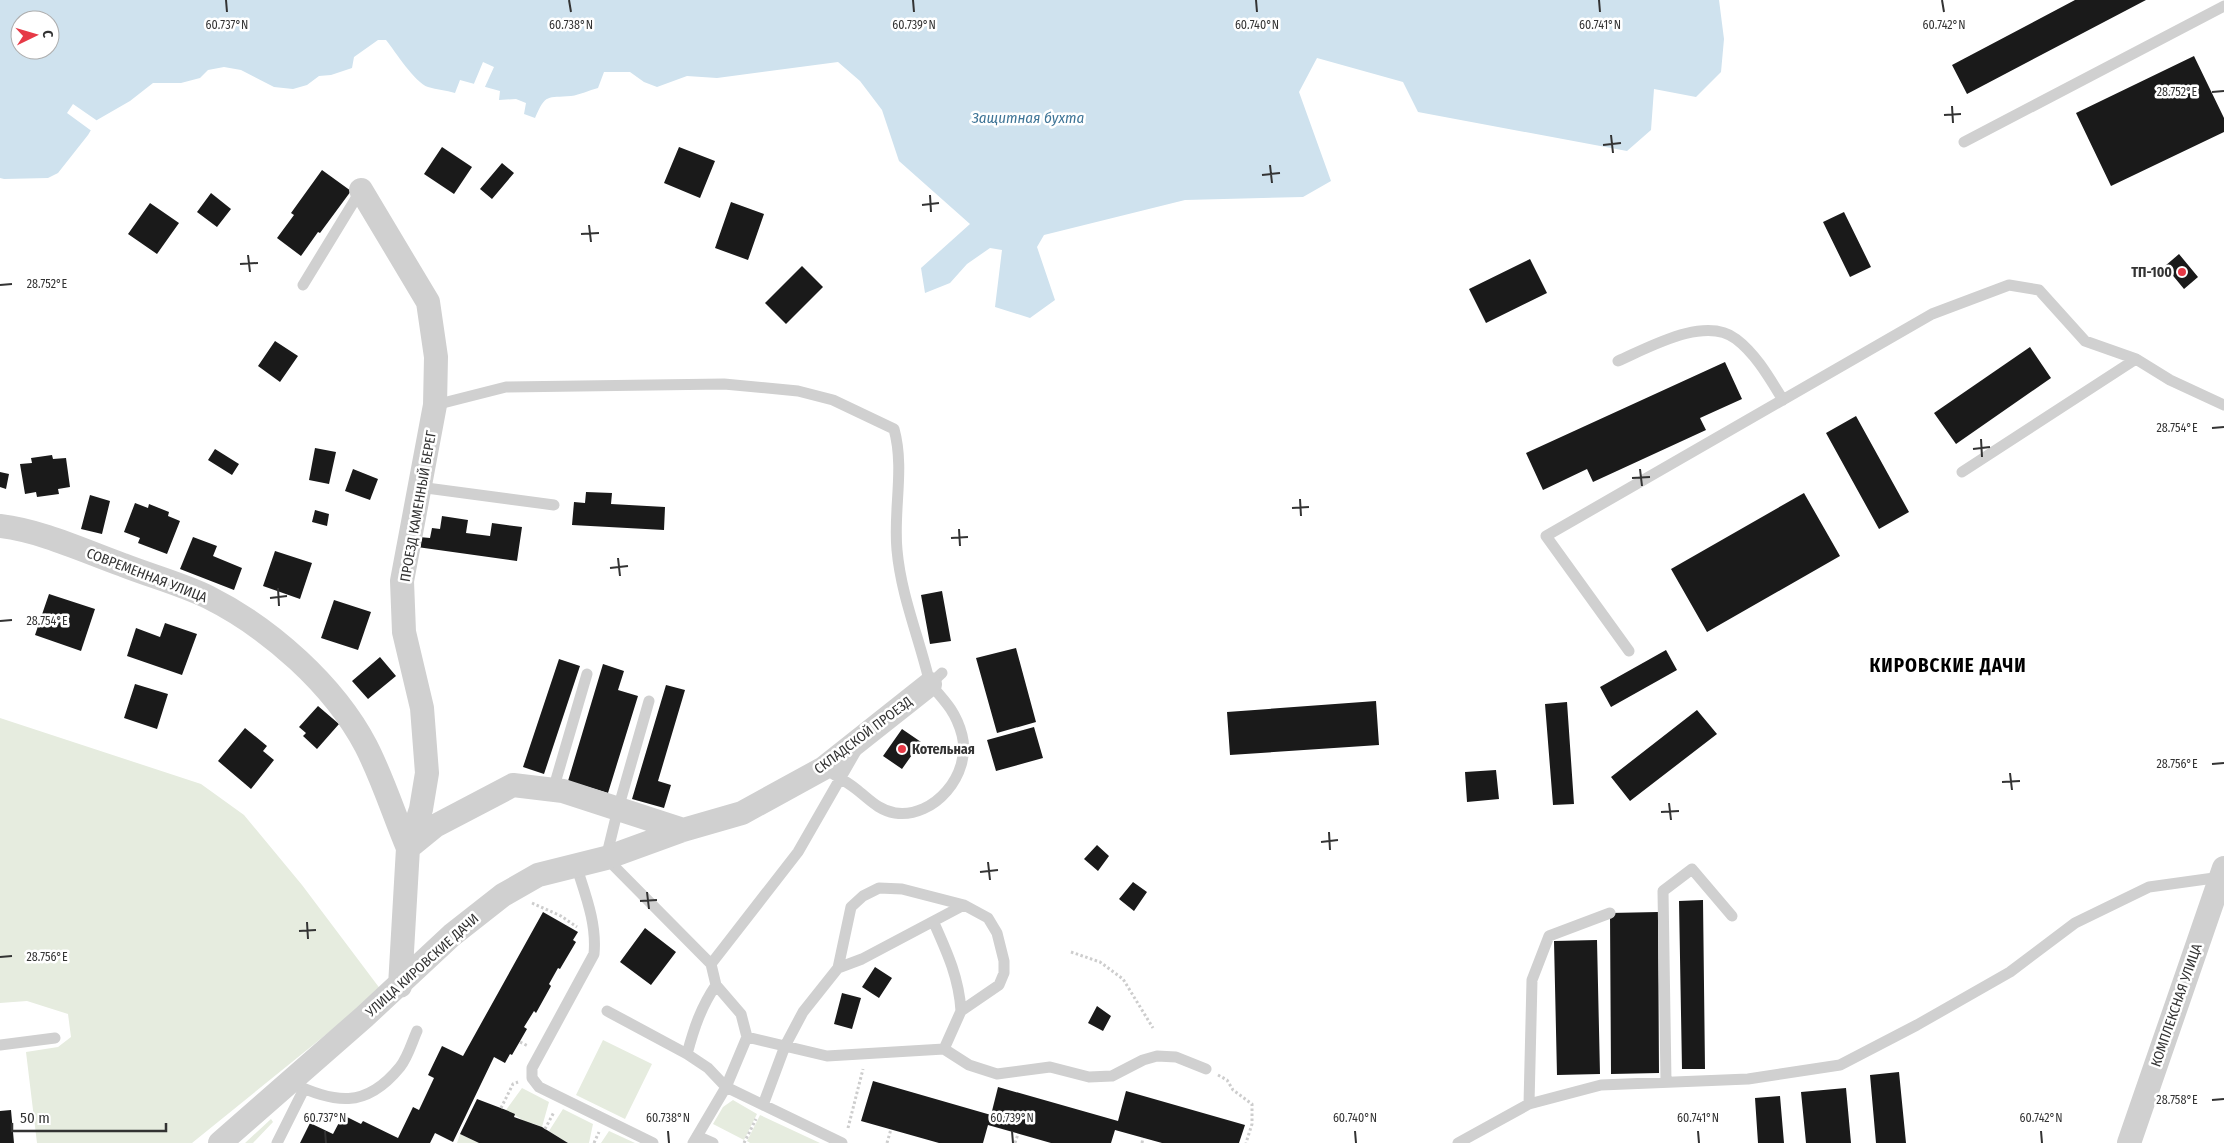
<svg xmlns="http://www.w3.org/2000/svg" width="2224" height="1143" font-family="'Fira Sans Condensed',sans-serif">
	<rect width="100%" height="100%" fill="#fff"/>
	<path fill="#e6ecdf" d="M0 718 201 784 244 815 302 885 381 990 192 1143H37L26 1052 58 1047 71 1037 68 1014 27 1001 0 1003Z
		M603 1040 652 1064 625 1119 576 1095Z
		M522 1088 549 1102 542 1127 532 1123 531 1125 506 1110Z
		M733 1100 757 1114 744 1140 713 1124 723 1107Z
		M563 1109 593 1124 589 1143H568L549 1131Z
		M760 1115 820 1143H750L747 1141Z
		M271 1119 273 1122 253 1143H245Z
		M609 1131 635 1143H601Z
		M460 1134 479 1143H457Z"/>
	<path fill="#cfe2ee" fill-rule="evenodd" d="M0 0H1719L1724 39 1721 72 1696 97 1654 89 1651 130 1627 151 1418 112 1403 82 1317 58 1299 92 1331 181 1303 197 1185 200 1044 235 1037 247 1055 300 1030 318 995 307 1002 250 990 248 967 264 950 283 925 293 921 268 970 224 899 161 882 110 860 81 838 62 717 78 687 76 657 87 644 82 630 72H604L598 88C589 90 580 95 571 96 547 98 546 93 535 118L524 114 526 103 516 99 499 100 500 91 460 80 455 93C446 90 437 90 428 87 415 83 395 51 386 40H378L354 57 352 68 331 75 319 76 307 85 293 89 274 87 241 70 224 67 208 70 200 78 181 83H153L130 101 97 120 88 135 58 173 48 178 4 179 0 178ZM20 20H50V50H20Z"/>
	<path fill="#fff" d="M483 62 494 67 484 89 473 86Z
		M73 104 99 122 93 132 67 113Z"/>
	<path fill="#1a1a1a" d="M2075 0H2146L1967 94 1952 65Z
		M2194 56 2224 118V132L2111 186 2076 113Z
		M442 147 472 167 454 194 424 174Z
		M679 147 715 161 700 198 664 183Z
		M502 163 514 173 492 199 480 189Z
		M322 170 351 191 320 233 318 232 301 256 277 238 294 215 291 213Z
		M211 193 231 209 217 227 197 212Z
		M731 202 764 214 748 260 715 248Z
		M150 203 179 223 157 254 128 234Z
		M1844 212 1871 267 1850 277 1823 222Z
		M2179 254 2198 277 2184 289 2165 266Z
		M1530 259 1547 293 1486 323 1469 289Z
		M802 266 823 287 786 324 765 303Z
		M275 341 298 356 280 382 258 366Z
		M2030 347 2051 378 1956 444 1934 413Z
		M1725 362 1742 399 1700 418 1706 430 1593 482 1587 469 1543 490 1526 453Z
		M1856 416 1909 512 1879 529 1826 433Z
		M315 448 336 452 329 484 309 480Z
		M215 449 239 464 232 475 208 460Z
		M52 455 53 459 66 458 70 487 58 489 59 494 37 497 36 492 25 494 20 464 32 463 31 458Z
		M353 469 378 479 370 500 345 491Z
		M0 472 9 474 6 489 0 487Z
		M586 492 612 493 611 504 665 507 664 530 572 525 574 502 585 503Z
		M1804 493 1840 556 1707 632 1671 569Z
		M90 495 110 501 102 534 81 529Z
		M135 503 148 508 149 504 169 512 168 516 180 521 167 554 138 543 140 538 124 532Z
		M315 510 329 514 327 526 312 522Z
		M442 516 468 520 466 533 490 536 492 523 522 527 517 561 417 547 419 537 430 538 432 528 440 529Z
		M193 537 217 546 213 556 242 568 234 590 180 569Z
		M275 551 312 563 300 599 263 586Z
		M942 591 951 641 930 644 921 595Z
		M49 594 95 609 81 651 35 635Z
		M334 600 371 612 358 650 321 638Z
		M165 623 197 634 182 675 127 656 136 628 160 637Z
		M1016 648 1036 722 997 733 976 658Z
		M1666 650 1677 670 1611 707 1600 687Z
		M380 657 396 676 368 699 352 681Z
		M559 659 580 666 544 774 523 767Z
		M603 664 624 671 618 690 638 696 608 793 568 781Z
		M135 684 168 694 157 729 124 718Z
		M666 685 685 690 658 781 671 785 664 808 632 799Z
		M1376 701 1379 745 1230 755 1227 712Z
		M1567 702 1574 804 1553 805 1545 704Z
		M318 706 339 724 317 749 303 736 306 733 299 727Z
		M1697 710 1717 734 1630 801 1611 777Z
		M1034 727 1043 758 996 771 987 740Z
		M245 728 267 746 263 751 274 760 251 789 218 761Z
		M902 729 921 742 902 769 883 756Z
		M1496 770 1499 799 1467 802 1465 772Z
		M1097 845 1109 856 1098 871 1084 859Z
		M1133 882 1147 892 1134 911 1119 899Z
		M1703 900 1705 1069H1682L1679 901Z
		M543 912 578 932 573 940 576 942 560 969 558 968 549 984 551 986 536 1013 534 1011 524 1027 527 1029 512 1055 510 1054 505 1063 494 1057 453 1142 435 1133 430 1143H300L310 1123 333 1134 343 1115 361 1124 363 1121 398 1138 413 1107 419 1110 434 1078 428 1075 442 1046 463 1056Z
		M1658 912 1659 1073 1611 1074 1610 913Z
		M645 928 676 952 651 985 620 962Z
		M1597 940 1600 1074 1557 1075 1554 941Z
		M875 967 892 978 879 998 862 987Z
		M842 993 861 998 852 1029 834 1024Z
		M1097 1006 1111 1016 1103 1031 1088 1023Z
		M1899 1072 1906 1143H1876L1870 1075Z
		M873 1081 991 1115 998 1087 1118 1121 1126 1091 1245 1125 1239 1143H1162L1115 1130 1111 1143H1051L988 1125 983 1143H939L861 1121Z
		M1846 1088 1851 1143H1806L1801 1092Z
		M1780 1096 1784 1143H1758L1755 1098Z
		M477 1099 506 1110 515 1114 514 1117 542 1127 568 1143H479L460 1134Z
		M11 1110 14 1143H0V1111Z"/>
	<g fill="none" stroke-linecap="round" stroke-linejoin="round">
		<path stroke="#cdcdcd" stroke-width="3" stroke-dasharray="2.5 2.5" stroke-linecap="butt" d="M532 903 561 916 577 927
			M1071 952 1100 962 1123 979 1153 1028
			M520 1042 528 1046
			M1218 1075 1227 1080 1233 1090 1252 1104V1124L1246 1143
			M501 1108 513 1084 518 1082
			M848 1128 863 1069
			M545 1129 554 1112
			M594 1143 599 1132
			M744 1143 756 1119
			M887 1143 891 1129
			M1015 1143 1018 1134
			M1142 1143 1143 1138"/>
		<path stroke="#d0d0d0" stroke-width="11" d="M1964 142 2224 6
			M303 285 361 190
			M1618 361C1648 348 1705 315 1736 339 1756 354 1770 379 1783 400
			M435 405 506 387 724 384 798 391 833 400 894 429C905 469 893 510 897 550 901 596 920 640 930 684
			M1962 472 2136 359
			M419 487 554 505
			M1629 651 1546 536 1932 314 2009 285 2039 290 2085 341 2136 359 2170 380 2224 405
			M649 701 618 809 606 858 711 964 716 985 741 1014 747 1037 726 1087 693 1143
			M824 768C834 775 846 781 856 789 869 799 878 810 895 813 934 819 972 774 962 735 956 712 945 701 930 684L942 673
			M553 790 587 674
			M576 865C585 894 597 923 594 954L532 1068V1078L539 1087 653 1143
			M934 923C947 952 959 978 961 1011
			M711 964 798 852 856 751
			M838 968 862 959 964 905
			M607 1011 687 1054 708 1068 726 1087 842 1143
			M747 1037 827 1056 944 1049 969 1065 997 1074 1050 1067 1089 1077 1112 1076 1143 1060 1157 1056 1176 1057 1206 1069
			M0 1045 55 1038
			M687 1054C694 1028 701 1007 716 985
			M1666 1081 1663 891 1692 869 1732 916
			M289 1082C335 1103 365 1110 400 1067 408 1057 412 1042 417 1031
			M1529 1104 1532 980 1549 936 1610 913
			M763 1105 785 1046 803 1012 838 968 851 907 863 896 879 888 902 889 964 905 988 918 997 933 1004 961V973L999 985 961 1011 944 1049
			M697 1136 713 1143
			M277 1143 304 1089
			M1458 1143 1529 1104 1601 1085 1748 1079 1840 1065 1917 1025 2010 972 2075 923 2149 887 2221 877"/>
		<path stroke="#d0d0d0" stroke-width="24" d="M361 190 428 302 436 357 435 405 402 581 404 632 422 708 427 773 421 809 408 848 400 986
			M0 526C42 531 84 551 123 565 151 576 181 584 208 597 270 628 334 685 366 746 383 779 394 815 408 848
			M408 848 435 826 513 785 563 791 683 830
			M220 1143 364 1017 452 935 503 895 538 875 606 858 683 830 742 813 824 768 930 684
			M2129 1143 2224 868"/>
	</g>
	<path fill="none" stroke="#333" stroke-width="2" d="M226 0 227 12M569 0 571 12M913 0 914 12M1256 0 1257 12M1599 0 1600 12M1942 0 1944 12M2212 92 2224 91M1952 106 1953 123M1944 115 1961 114M1611 135 1613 153M1603 145 1621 143M1270 165 1272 183M1262 175 1280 173M930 195 931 212M922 205 939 203M589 225 591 242M581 234 599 233M248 255 250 272M240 264 258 263M0 285 12 284M2212 428 2224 427M1981 439 1982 457M1973 449 1990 447M1640 469 1642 486M1632 478 1650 477M1300 499 1301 516M1292 508 1309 507M959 529 960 546M951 538 968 537M618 558 620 576M610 568 628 566M278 588 279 606M270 598 287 596M0 621 12 620M2212 764 2224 763M2010 773 2012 790M2002 782 2020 781M1669 803 1671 820M1661 812 1679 811M1329 832 1330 850M1321 842 1338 840M988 862 990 880M980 872 998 870M647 892 649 909M640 901 657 900M307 922 308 939M299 931 316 930M0 957 12 956M2212 1100 2224 1099M325 1131 326 1143M668 1131 669 1143M1012 1131 1013 1143M1355 1131 1356 1143M1698 1131 1699 1143M2041 1131 2042 1143"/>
	<g fill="#e63946" stroke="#fff" stroke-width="2">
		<circle cx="2182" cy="272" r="5"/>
		<circle cx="902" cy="749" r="5"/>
	</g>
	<g text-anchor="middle" stroke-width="5" stroke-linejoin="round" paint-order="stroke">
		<g font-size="14" font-weight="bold" fill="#333" stroke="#fff" text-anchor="end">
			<text x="2172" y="277">ТП-100</text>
			<text x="912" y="754" text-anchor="start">Котельная</text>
		</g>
		<g font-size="14" fill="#333" stroke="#fff">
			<text transform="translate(418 506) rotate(-80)" y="5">ПРОЕЗД КАМЕННЫЙ БЕРЕГ</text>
			<text transform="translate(147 575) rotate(21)" y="5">СОВРЕМЕННАЯ УЛИЦА</text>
			<text transform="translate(863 735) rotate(-37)" y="5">СКЛАДСКОЙ ПРОЕЗД</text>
			<text transform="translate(422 965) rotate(-42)" y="5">УЛИЦА КИРОВСКИЕ ДАЧИ</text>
			<text transform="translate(2176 1005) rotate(-71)" y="5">КОМПЛЕКСНАЯ УЛИЦА</text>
		</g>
		<g font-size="15" font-style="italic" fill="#3f7597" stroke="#fff">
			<text x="1028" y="123">Защитная бухта</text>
		</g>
		<g font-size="19" font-weight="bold" letter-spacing="1" fill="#000" stroke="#fff">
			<text x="1948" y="672">КИРОВСКИЕ ДАЧИ</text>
		</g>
	</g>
	<g font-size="12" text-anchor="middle" fill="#333" stroke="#fff" stroke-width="5" stroke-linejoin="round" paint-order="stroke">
		<text x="227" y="29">60.737°N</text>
		<text x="571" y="29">60.738°N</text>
		<text x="914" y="29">60.739°N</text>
		<text x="1257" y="29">60.740°N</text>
		<text x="1600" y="29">60.741°N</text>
		<text x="1944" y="29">60.742°N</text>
		<text x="2177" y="96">28.752°E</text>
		<text x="47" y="288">28.752°E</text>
		<text x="2177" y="432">28.754°E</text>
		<text x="47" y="625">28.754°E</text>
		<text x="2177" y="768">28.756°E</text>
		<text x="47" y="961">28.756°E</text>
		<text x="2177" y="1104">28.758°E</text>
		<text x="325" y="1122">60.737°N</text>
		<text x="668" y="1122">60.738°N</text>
		<text x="1012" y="1122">60.739°N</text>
		<text x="1355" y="1122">60.740°N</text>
		<text x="1698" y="1122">60.741°N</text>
		<text x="2041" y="1122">60.742°N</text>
	</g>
	<g transform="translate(35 35) rotate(85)"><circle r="24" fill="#ffffff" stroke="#adadad"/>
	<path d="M0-4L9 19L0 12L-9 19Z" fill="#e63946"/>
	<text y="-8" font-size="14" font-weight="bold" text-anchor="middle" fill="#333333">С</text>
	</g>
	<path d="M12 1123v8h154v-8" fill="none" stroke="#333333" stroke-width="2.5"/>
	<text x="20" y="1123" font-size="15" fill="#333333" stroke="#ffffff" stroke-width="4" paint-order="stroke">50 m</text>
</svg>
